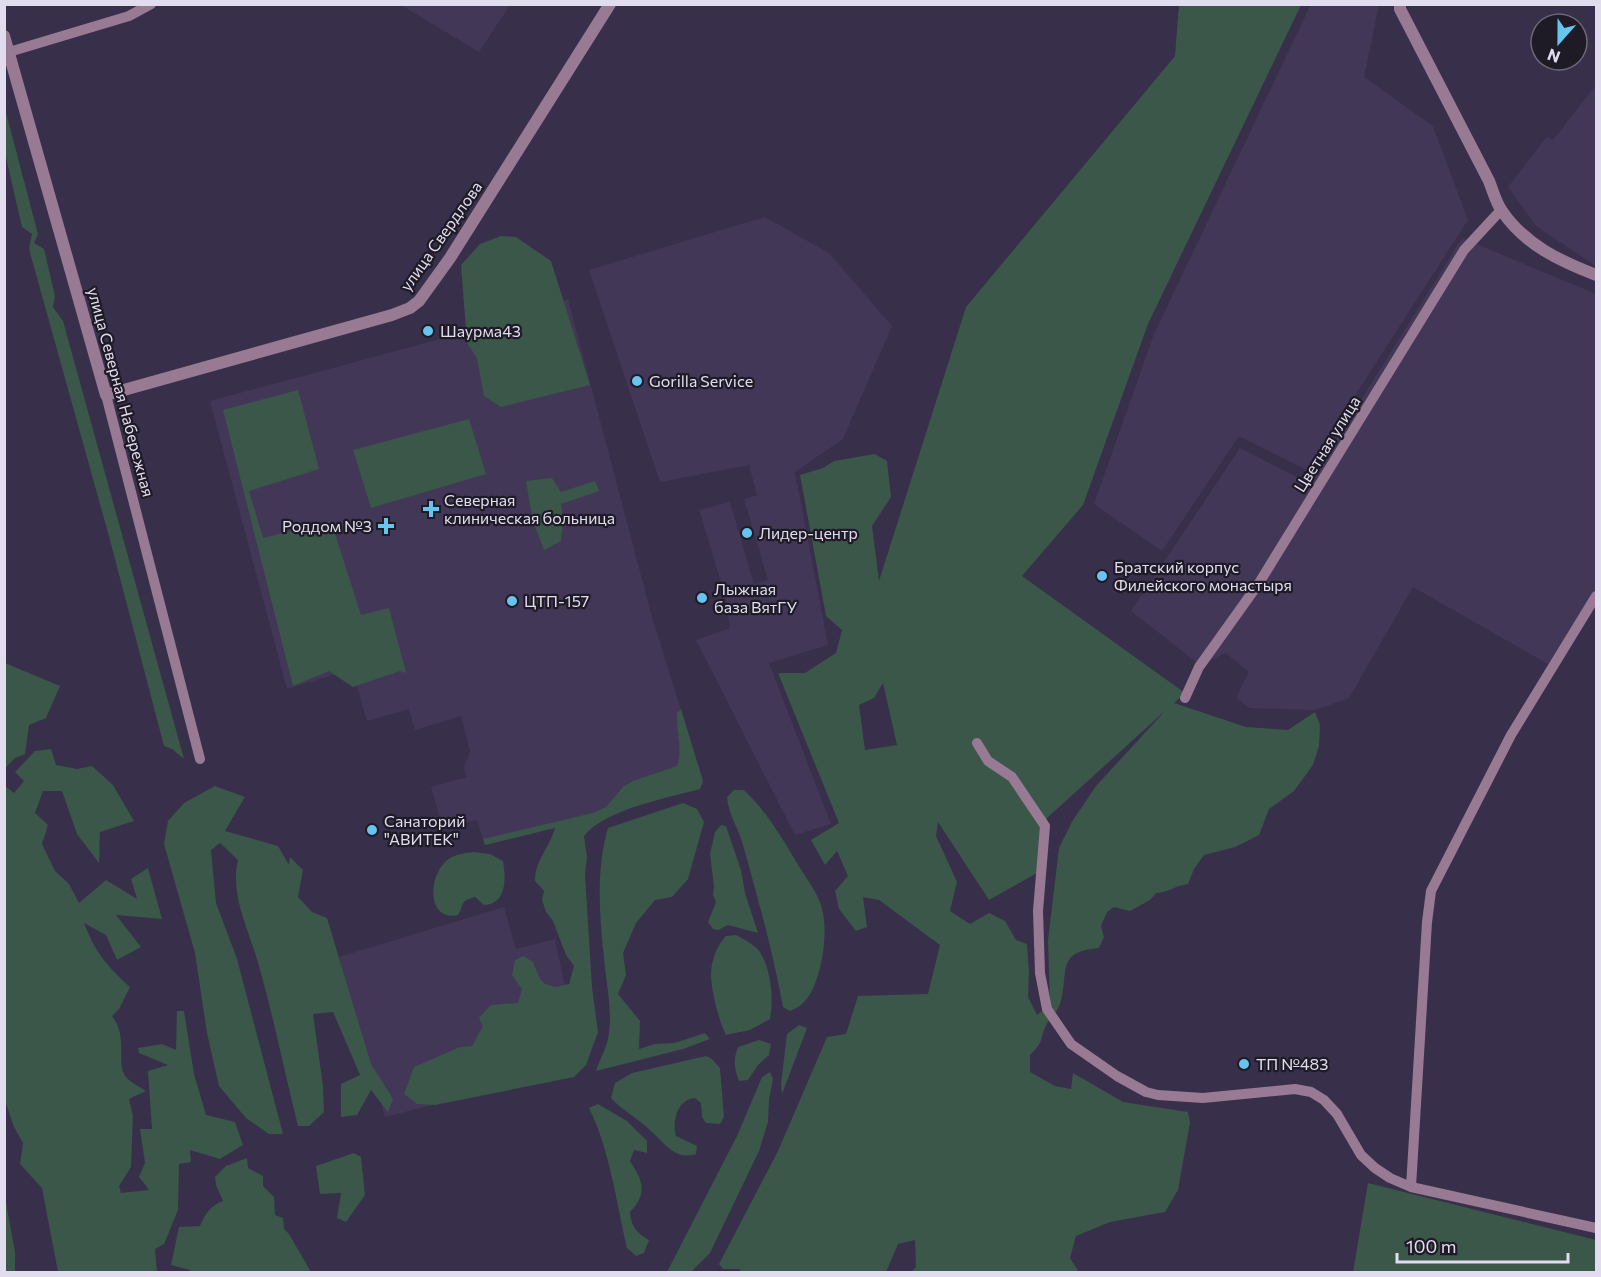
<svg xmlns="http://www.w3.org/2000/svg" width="1601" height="1277" font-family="Commissioner,sans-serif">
	<rect width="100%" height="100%" fill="#382f4a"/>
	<path fill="#433758" d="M1311 4 1379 5 1364 77 1433 126 1468 220 1307 470 1239 436 1162 551 1094 504 1154 334Z
		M401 5H510L479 52Z
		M1596 85V266L1536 226 1508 187 1545 139 1548 137 1553 140Z
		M765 217 829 253 892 326 843 439 795 472 828 645 769 663 831 824 795 835 696 640 730 628 725 595 699 510 730 502 754 584 768 580 744 499 757 495 749 465 660 482 589 270Z
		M1462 238 1596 294V589L1548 664 1413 587 1349 698 1315 710 1250 708 1236 698 1249 672 1226 653 1200 665 1131 611 1240 448 1309 483Z
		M568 299 652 617 703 781 700 789 485 845 477 820 443 829 431 787 467 777 464 768 470 751 461 716 415 730 409 709 367 721 352 669 287 689 210 401 455 335Z
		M504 907 516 949 555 939 582 1067 385 1117 339 957Z"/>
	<path fill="#3a5749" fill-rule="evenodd" d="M1179 5H1301L1148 324 1083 505 1022 576 1185 693 1174 703 1246 727 1288 730 1315 712 1320 725 1319 746 1313 765 1294 791 1269 809 1259 835 1235 847 1204 855 1194 869 1188 884C1174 886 1170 892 1156 893L1150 900 1130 911 1114 907 1107 912 1101 926 1104 937 1099 948C1054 952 1070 973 1060 1004 1058 1011 1051 1017 1047 1023 1039 1039 1045 1041 1030 1055V1072L1055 1086 1071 1089 1073 1073 1123 1102 1188 1112 1190 1123 1178 1190 1165 1212 1110 1222 1076 1236 1070 1258 1079 1272H911L916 1267 915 1240 898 1244 886 1272H740V1269H723L719 1264 778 1151 827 1037 846 1034 858 996 928 994 940 945 879 900 863 897 867 927 856 931 839 909 835 891 848 876 837 851 825 865 811 840 839 823 778 673H805L836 653 842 630 826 616 800 475 823 468 834 461 875 454 887 461 891 497 872 526 879 581 966 307 1175 56ZM883 683 897 745 865 750 859 705 874 698ZM1165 711 1096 786 1073 820 1059 848 1048 940 1050 1005 1037 1015 1028 997 1029 973 1027 944 1016 940 1005 921 989 913 970 924 950 911 957 882 936 836 938 822 989 900 1037 873 1047 818Z
		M4 105 38 234 34 243 44 249 55 296 53 307 63 321 184 759 172 749 164 746 110 540 29 249 32 234 22 227 5 153Z
		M501 236 516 237 551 261 590 385 501 407 484 396 477 358 467 343 461 265 480 244Z
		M298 390 319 469 249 491 263 538 331 521 361 615 389 608 406 673 400 671 353 687 329 671 293 686 223 410Z
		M469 419 486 474 371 508 353 450Z
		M552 478 561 492 595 481 599 491 561 504 563 521 561 541 544 550 533 521 526 481Z
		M5 663 60 686 46 718 29 725 25 754 15 758 5 768Z
		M681 709 703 781 700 789C667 798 606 809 584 836L587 857 585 874 592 987 598 1032 586 1065 574 1077 435 1105 417 1104 404 1094 414 1067 460 1047 472 1046 483 1026 479 1018 491 1005 518 1003 522 989 512 975 515 960 524 956 533 962 540 979 545 984 555 987 569 984 574 966 566 955 553 921 546 912 542 900 544 891 535 881C535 860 550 847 555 828L485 845 483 839 593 813 606 807 623 787 633 781 677 766C683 752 676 729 677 713Z
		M51 749 56 765 77 769 92 766 113 785 134 821 100 832 99 863 77 834 62 791H43L35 813 48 825 42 844 55 871 69 884 79 903 106 880 137 899 131 879 148 868 162 919 116 915 141 947 117 960 106 935 84 923C96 954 107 966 130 987L119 1009 112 1016C129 1038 115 1063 126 1077 130 1082 140 1087 146 1091L129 1099 133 1116 131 1167 119 1186 121 1193 149 1190 139 1177 145 1163 140 1129H152L148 1071 168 1065 139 1053 138 1048 162 1044 176 1050 177 1011H184L194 1074 206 1115 235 1122 243 1145 220 1159 190 1150 191 1162 179 1164 178 1210 164 1244 155 1249 157 1272H58L42 1188 20 1164 23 1143 14 1127 5 1101V786L14 793 24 781 15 772 35 751Z
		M215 786 245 797 225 831 278 846 289 865 290 857 303 870 298 897 312 912 327 918 371 1064 393 1099 388 1112 371 1090 357 1115 341 1117V1084L360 1075 333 1012 313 1014 323 1086 324 1112 309 1126H298C284 1070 273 1014 257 959 247 926 230 894 238 860L220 843 211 850 216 903 237 959 283 1134H269L246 1118 219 1086 207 1033 195 953 164 844 168 821 184 803Z
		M734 790H744C768 813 783 840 800 868 809 882 820 896 823 913 827 934 823 962 816 981 811 995 804 1006 790 1011L783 1007C773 952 758 899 743 845 739 829 728 814 727 797Z
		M683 803 697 809 704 822 688 879 672 897 655 900 636 923 623 953 626 975 618 994 640 1021 639 1049 655 1044 674 1043 705 1033 710 1039 683 1049 596 1071C600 1058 608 1046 609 1032 612 1011 607 988 605 967 600 923 595 871 608 828Z
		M721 825 726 826 741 870 745 893 758 933 728 925 718 930 713 929 708 922 716 902 713 895 714 886 710 854 715 832Z
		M473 852 490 854 503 861C506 878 507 904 484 905L475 897C459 901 465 904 458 915 426 922 427 873 450 858 457 854 466 853 473 852Z
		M736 935C745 940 754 944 760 952 771 970 774 998 770 1019L750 1030 726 1035C719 1022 711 989 711 975 711 961 717 945 726 936Z
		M799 1025 807 1028 782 1094 781 1084 787 1034Z
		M759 1040 771 1044 769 1055 758 1065 748 1080 739 1081C734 1068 733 1060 738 1047Z
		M706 1056 712 1059 720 1068 724 1117 720 1124 706 1123 702 1117 701 1103 695 1098C677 1100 672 1121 676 1136L697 1146 696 1154C676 1161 664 1143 652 1132 639 1119 623 1111 611 1098L615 1083 632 1073Z
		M770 1072 773 1079 769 1100 768 1122 759 1151 710 1253 691 1272H667L737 1136 762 1077Z
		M598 1104 627 1121 647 1141V1153L634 1150 630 1161C643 1181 648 1193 630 1212 631 1227 637 1233 649 1240L644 1253 636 1256 627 1248C617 1205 609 1147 589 1108Z
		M354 1153 361 1157 365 1195 346 1222 337 1218 341 1193 320 1194 316 1166Z
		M247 1158 248 1168 263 1176V1186L274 1197 275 1215 283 1218 284 1229 289 1234 311 1272H191L190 1270 171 1265 179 1227 200 1226C205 1214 211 1205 223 1201L216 1185 215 1177 226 1166Z
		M1368 1183 1596 1240V1272H1353Z
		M5 1197 15 1252V1272H5Z"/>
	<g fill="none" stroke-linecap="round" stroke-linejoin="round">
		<path stroke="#987a94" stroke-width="10" d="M9 52 129 16 151 4
			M106 395 200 759
			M1185 698 1199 667 1259 583 1464 250 1501 210
			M977 743 988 761 1012 777 1045 826 1038 911 1040 973 1047 1009 1071 1044 1117 1076 1146 1092 1158 1095 1203 1098 1295 1089 1311 1092 1324 1100 1337 1114 1361 1155 1375 1168 1390 1178 1411 1187 1596 1228
			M1411 1187 1427 922 1431 891 1511 735 1596 596"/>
		<path stroke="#987a94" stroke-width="12" d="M1400 4V9L1489 181C1493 191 1496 203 1502 211 1525 245 1560 261 1596 275
			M4 36 106 395 392 315 410 308 419 301 450 258 610 4"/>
	</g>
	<g fill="#67c4ef" stroke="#1e1a26" stroke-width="2">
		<circle cx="428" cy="331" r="6"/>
		<circle cx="637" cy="381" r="6"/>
		<path d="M428 500h6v6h6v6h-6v6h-6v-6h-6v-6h6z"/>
		<path d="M383 517h6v6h6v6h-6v6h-6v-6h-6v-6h6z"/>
		<circle cx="747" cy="533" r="6"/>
		<circle cx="1102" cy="576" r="6"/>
		<circle cx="702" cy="598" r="6"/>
		<circle cx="512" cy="601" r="6"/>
		<circle cx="372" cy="830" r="6"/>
		<circle cx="1244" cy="1064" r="6"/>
	</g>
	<g text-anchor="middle" stroke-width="4.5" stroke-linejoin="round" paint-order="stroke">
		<g font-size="16" fill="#e2ddee" stroke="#1e1a26">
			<text transform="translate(441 236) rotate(-55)" y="6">улица Свердлова</text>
			<text transform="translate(121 392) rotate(75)" y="6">улица Северная Набережная</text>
			<text transform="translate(1327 444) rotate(-58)" y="6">Цветная улица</text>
		</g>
		<g font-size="16" fill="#e2ddee" stroke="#1e1a26" text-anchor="start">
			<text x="440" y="337">Шаурма43</text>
			<text x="649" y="387">Gorilla Service</text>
			<text x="444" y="506">Северная<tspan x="444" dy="18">клиническая больница</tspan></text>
			<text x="372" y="532" text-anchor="end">Роддом №3</text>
			<text x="759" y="539">Лидер-центр</text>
			<text x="1114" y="573">Братский корпус<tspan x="1114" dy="18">Филейского монастыря</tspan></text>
			<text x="714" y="595">Лыжная<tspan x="714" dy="18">база ВятГУ</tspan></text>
			<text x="524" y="607">ЦТП-157</text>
			<text x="384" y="827">Санаторий<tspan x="384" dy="18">"АВИТЕК"</tspan></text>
			<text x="1256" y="1070">ТП №483</text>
		</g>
	</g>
	<rect width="1601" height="1277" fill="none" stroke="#e2ddee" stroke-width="12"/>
	<g transform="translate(1559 42) rotate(201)"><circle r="28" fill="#1e1a26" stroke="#6c6876" stroke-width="1.5"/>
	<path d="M0-4.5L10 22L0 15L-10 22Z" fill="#67c4ef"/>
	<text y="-9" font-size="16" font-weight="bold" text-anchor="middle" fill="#e2ddee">N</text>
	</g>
	<path d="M1397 1253v9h171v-9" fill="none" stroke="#e2ddee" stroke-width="3"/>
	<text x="1406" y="1253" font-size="18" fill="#e2ddee" stroke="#1e1a26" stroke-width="4.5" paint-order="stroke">100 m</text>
</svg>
